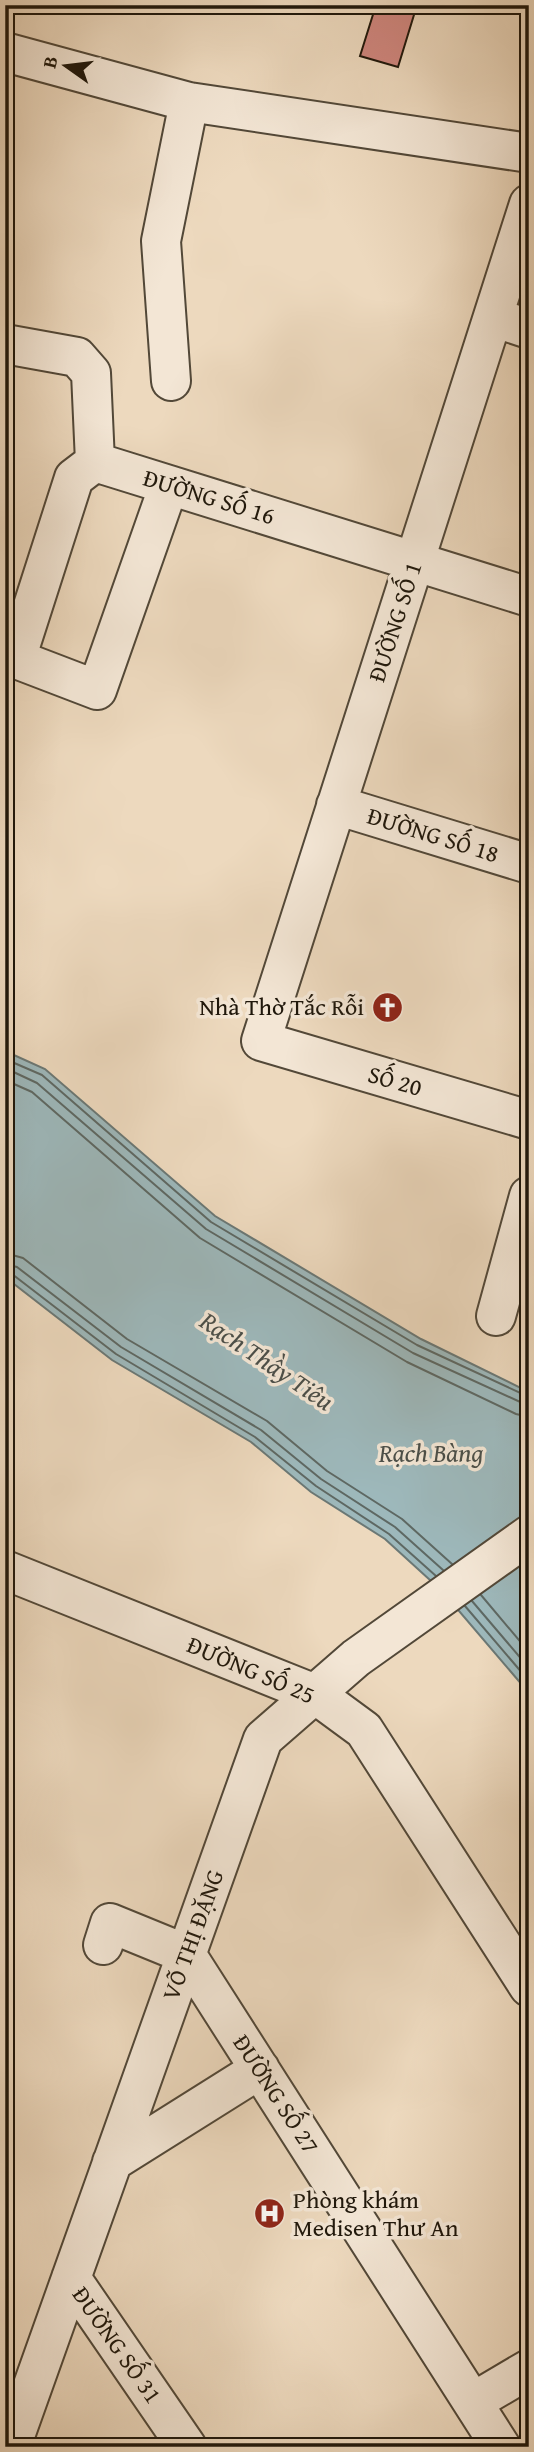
<svg xmlns="http://www.w3.org/2000/svg" width="534" height="2452" font-family="'Gentium Book Plus',serif">
	<rect width="100%" height="100%" fill="#edd9be"/>
	<filter id="stains"><feTurbulence type="fractalNoise" baseFrequency=".00286" numOctaves="4"/><feColorMatrix values="0 0 0 0 .2 0 0 0 0 .09 0 0 0 0 .02 0 0 0 .5 -.17"/></filter>
	<radialGradient id="worn" r=".72"><stop offset=".6" stop-color="#630" stop-opacity="0"/><stop offset="1" stop-color="#630" stop-opacity=".3"/></radialGradient>
	<path fill="#9db8bb" stroke="#6b7875" stroke-width="2" d="M5 1051 45 1069 215 1216 421 1339 529 1392V1693L442 1591 385 1539 311 1492 251 1442 112 1360 5 1277Z"/>
	<g fill="none" stroke-linecap="round" stroke-linejoin="round">
		<path stroke="#5e6863" stroke-width="2" d="M5 1059 42 1075 211 1222 417 1345 529 1397
			M5 1068 37 1083 206 1229 413 1353 529 1406
			M5 1080 32 1092 200 1238 407 1362 516 1414 529 1417
			M5 1253 23 1258 127 1339 267 1421 327 1471 402 1519 452 1564
			M5 1264 17 1267 121 1347 261 1430 321 1479 395 1527 443 1570
			M5 1272 12 1274 116 1354 255 1437 316 1486 389 1534 436 1576
			M481 1595 529 1652
			M472 1601 529 1668
			M465 1606 529 1681"/>
	</g>
	<path fill="#cf867e" stroke="#1f170b" stroke-width="2" d="M376 5H417L398 67 360 56Z"/>
	<g fill="none" stroke-linecap="round" stroke-linejoin="round">
		<defs>
			<path id="minor" d="M5 52 189 102 529 153
				M529 204 261 1041 529 1120
				M493 317 529 329
				M5 344 77 357 91 373 95 462
				M171 381 161 241 189 102
				M169 485 97 690 16 659 74 478 95 462 529 597
				M336 805 529 864
				M496 1316 529 1196
				M5 1570 315 1694 364 1730 529 1987
				M103 1945 110 1923 186 1954 501 2447
				M112 2162 260 2069
				M71 2278 187 2447
				M473 2402 529 2369
				M11 2447 263 1739 356 1658 529 1535"/>
		</defs>
		<use href="#minor" stroke="#524838" stroke-width="42"/>
		<use href="#minor" stroke="#f3e6d5" stroke-width="38"/>
	</g>
	<defs>
		<symbol id="church-disc" viewBox="-11 -11 22 22"><circle r="9.5" fill="#8f2418" stroke="#f3e6d5"/><path d="M-1.2-6h2.4v3.5h3.3v2.4h-3.3V6h-2.4V-.1h-3.3v-2.4h3.3Z" fill="#fff"/></symbol>
		<symbol id="hospital-disc" viewBox="-11 -11 22 22"><circle r="9.5" fill="#8f2418" stroke="#f3e6d5"/><path d="M-5-5h3v3.5h4V-5h3V5h-3V1.5h-4V5h-3Z" fill="#fff"/></symbol>
	</defs>
	<g fill-rule="evenodd">
		<use href="#church-disc" x="370" y="990" width="35" height="35"/>
		<use href="#hospital-disc" x="252" y="2196" width="35" height="35"/>
	</g>
	<g text-anchor="middle" stroke-width="7" stroke-linejoin="round" paint-order="stroke">
		<g font-size="24" fill="#1f170b" stroke="#f3e6d5">
			<text transform="translate(209 497) rotate(17)" y="8">ĐƯỜNG SỐ 16</text>
			<text transform="translate(395 622) rotate(-72)" y="8">ĐƯỜNG SỐ 1</text>
			<text transform="translate(433 835) rotate(17)" y="8">ĐƯỜNG SỐ 18</text>
			<text transform="translate(395 1081) rotate(16)" y="8">SỐ 20</text>
			<text transform="translate(251 1670) rotate(23)" y="8">ĐƯỜNG SỐ 25</text>
			<text transform="translate(193 1935) rotate(-70)" y="8">VÕ THỊ ĐẶNG</text>
			<text transform="translate(276 2094) rotate(57)" y="8">ĐƯỜNG SỐ 27</text>
			<text transform="translate(117 2345) rotate(55)" y="8">ĐƯỜNG SỐ 31</text>
		</g>
		<g font-size="24" fill="#1f170b" stroke="#f3e6d5" text-anchor="end">
			<text x="364" y="1015">Nhà Thờ Tắc Rỗi</text>
			<text x="293" y="2208" text-anchor="start">Phòng khám<tspan x="293" dy="28">Medisen Thư An</tspan></text>
		</g>
		<g font-size="26" font-style="italic" fill="#4b4f49" stroke="#f3e6d5">
			<text transform="translate(267 1361) rotate(34)" y="9">Rạch Thầy Tiêu</text>
			<text x="431" y="1462">Rạch Bàng</text>
		</g>
	</g>
	<rect width="534" height="2452" fill="none" stroke="#edd9be" stroke-width="28"/>
	<rect x="7" y="7" width="520" height="2438" fill="none" stroke="#1f170b" stroke-width="3.5"/>
	<rect x="14" y="14" width="506" height="2424" fill="none" stroke="#1f170b" stroke-width="2"/>
	<g transform="translate(66 66) rotate(284)" stroke="#f3e6d5" stroke-width="5" paint-order="stroke">
	<path d="M0-5L12 26L0 18L-12 26Z" fill="#1f170b"/>
	<text y="-10" font-size="19" font-weight="bold" text-anchor="middle" fill="#1f170b">B</text>
	</g>
	<rect width="100%" height="100%" filter="url(#stains)"/>
	<rect width="100%" height="100%" fill="url(#worn)"/>
</svg>
